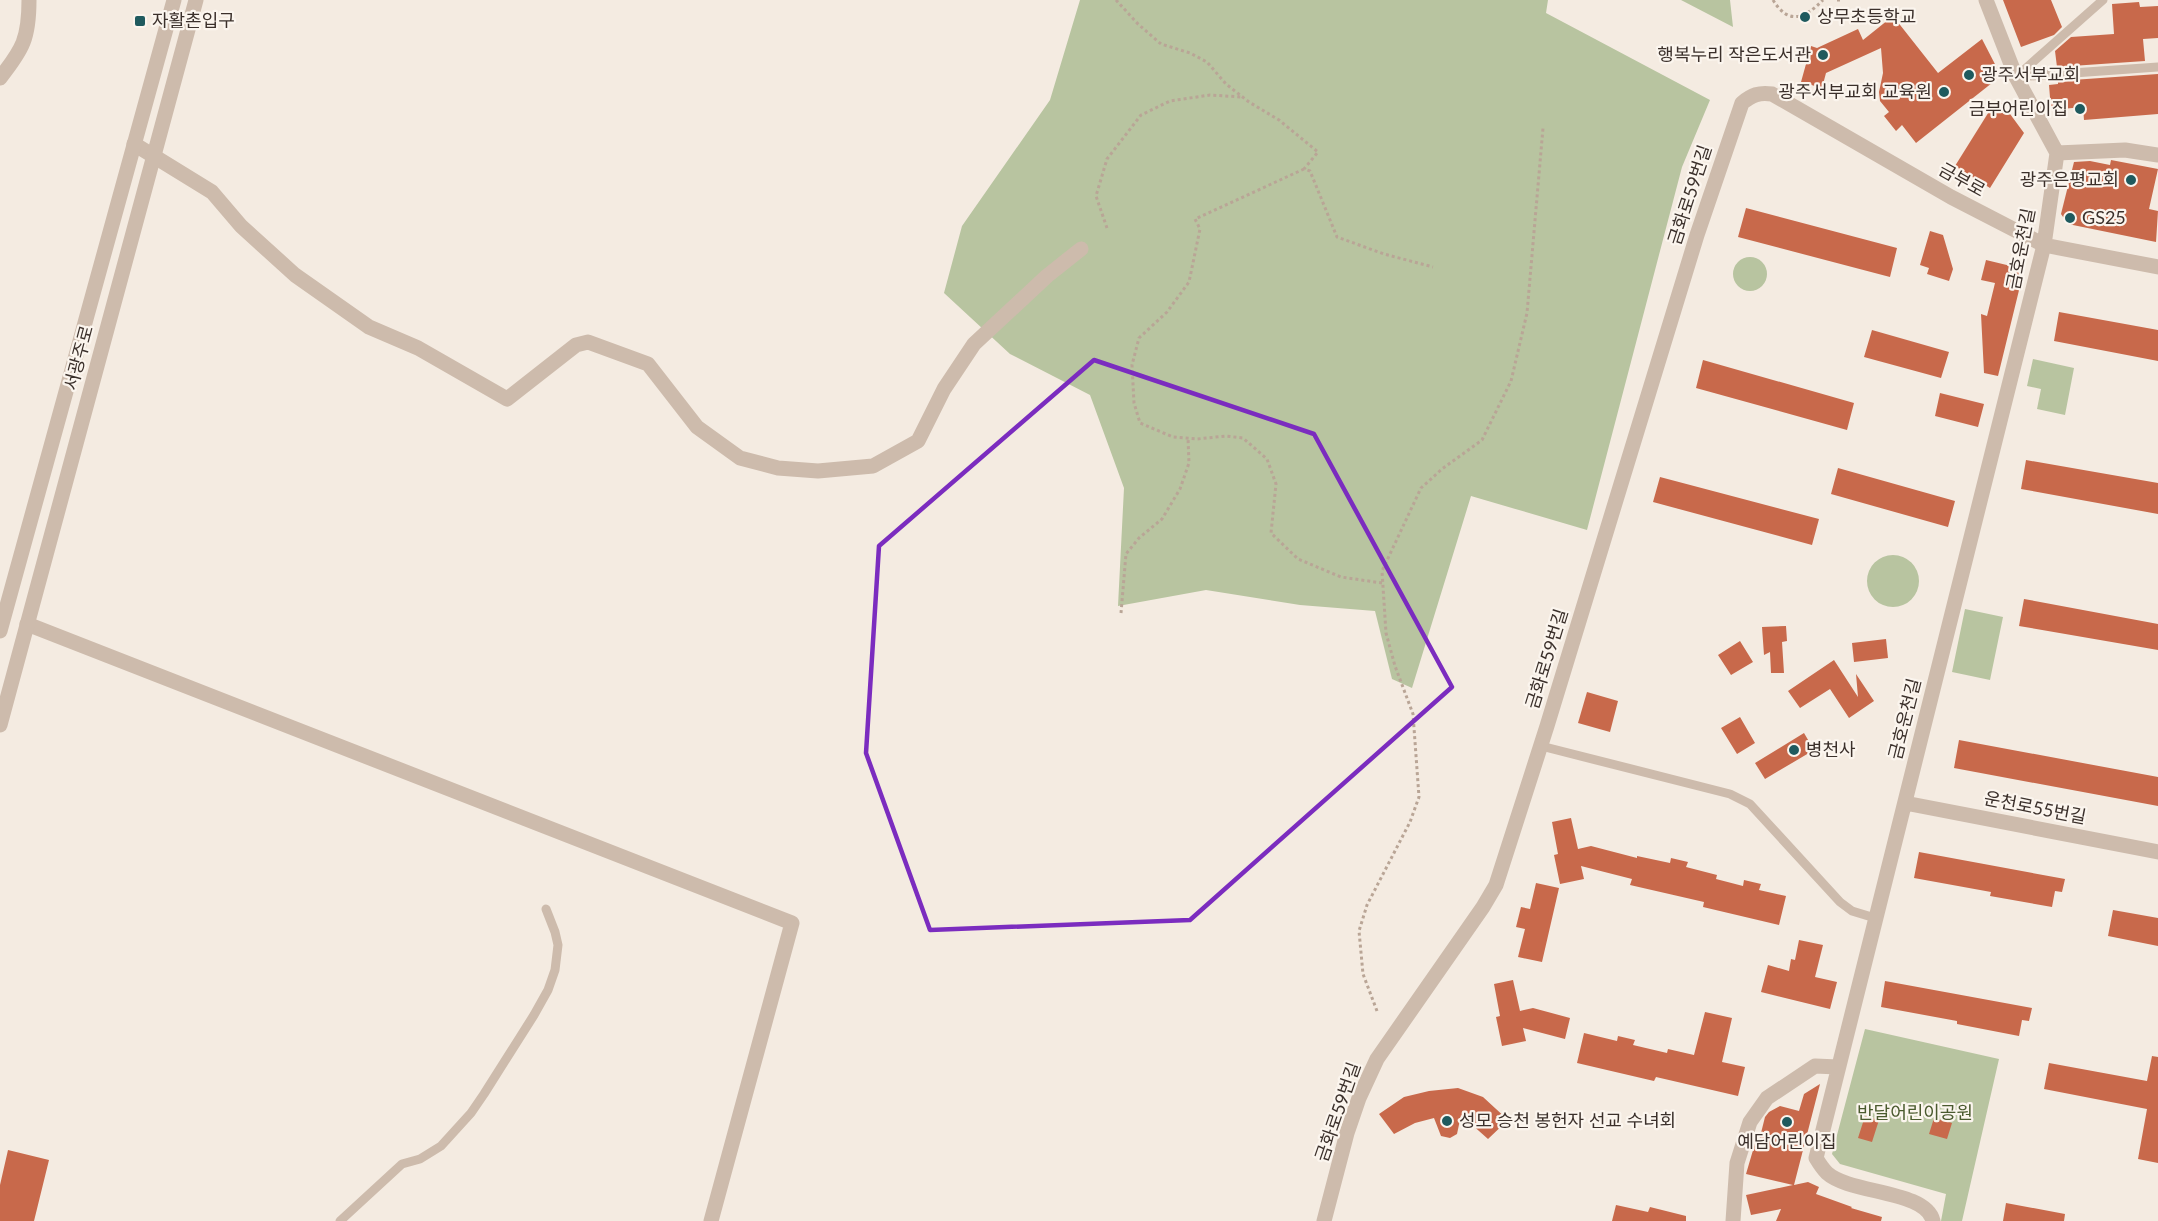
<svg xmlns="http://www.w3.org/2000/svg" width="2158" height="1221" font-family="Lato,'Noto Sans KR',sans-serif">
	<rect width="100%" height="100%" fill="#f4ebe1"/>
	<path fill="#b8c4a0" d="M1080 0H1548L1546 13 1710 100 1682 167 1587 530 1471 496 1412 688 1392 679 1375 611 1300 605 1206 590 1118 606 1124 488 1090 395 1010 354 944 293 962 226 1050 100Z
		M1681 0H1730L1733 27Z
		M1733 274a17 17 0 1 1 34 0a17 17 0 1 1-34 0Z
		M2033 359 2074 368 2065 415 2037 409 2041 389 2027 386Z
		M1867 581a26 26 0 1 1 52 0a26 26 0 1 1-52 0Z
		M1965 609 2003 617 1990 680 1952 672Z
		M1865 1029 1999 1059 1962 1221H1941L1946 1194 1840 1164 1832 1154Z"/>
	<path fill="#c8694b" d="M2003 0H2051L2062 27 2054 35 2021 47Z
		M2139 2 2140 7 2158 6V38L2143 39 2145 61 2057 67 2055 51 2071 37 2114 34 2112 4Z
		M1893 16 1938 73 1982 39 1998 70 1993 74 1997 79 1916 143 1902 125 1896 131 1884 116 1889 112 1880 101 1879 92 1883 73 1881 48 1826 73 1822 88 1801 82 1811 46 1817 48 1858 29 1863 40Z
		M2158 74V114L2084 120 2083 107 2051 110 2049 85 2058 84V81Z
		M1995 102 2002 103 2024 133 1990 188 1955 166Z
		M2111 160 2158 169 2149 209 2158 211 2156 242 2068 224 2061 214 2074 162 2090 161 2110 165Z
		M1746 208 1897 248 1890 277 1738 237Z
		M1930 231 1943 235 1953 269 1949 281 1927 274 1929 268 1920 265Z
		M1986 260 2015 267 2022 278 1998 376 1984 373 1981 314 1987 316 1995 283 1981 280Z
		M2059 312 2158 330V361L2054 341Z
		M1872 330 1949 352 1941 378 1864 357Z
		M1703 360 1854 403 1847 430 1696 388Z
		M1940 393 1984 404 1978 427 1935 416Z
		M2026 460 2158 483V514L2021 489Z
		M1838 468 1955 501 1948 527 1831 494Z
		M1660 477 1819 519 1812 545 1653 502Z
		M2024 599 2158 624V650L2019 626Z
		M1786 626 1787 641 1782 642 1784 673H1771L1770 652 1764 655 1762 627Z
		M1886 639 1888 658 1854 662 1852 643Z
		M1740 641 1753 662 1731 675 1718 655Z
		M1834 660 1858 697 1856 674 1874 701 1849 718 1830 689 1800 708 1788 691Z
		M1587 692 1618 701 1610 732 1578 723Z
		M1740 717 1755 743 1737 754 1721 728Z
		M1804 733 1814 750 1765 779 1755 763Z
		M1959 740 2158 777V806L1954 768Z
		M1571 818 1578 849 1591 846 1637 858V856L1670 863 1671 858 1688 862 1686 867 1717 875 1716 879 1743 886 1744 880 1761 884 1759 890 1786 896 1779 925 1703 907 1704 902 1630 885 1632 879 1581 866 1584 879 1560 884 1554 855 1558 854 1552 822Z
		M1919 852 2065 879 2062 892 2055 891 2052 907 1990 896 1991 892 1914 878Z
		M1536 883 1559 888 1542 962 1518 957 1525 929 1516 927 1521 907 1530 909Z
		M2113 910 2158 918V946L2108 936Z
		M1799 940 1823 945 1815 977 1837 982 1830 1009 1761 992 1768 965 1789 971 1791 959 1795 960Z
		M1513 980 1520 1011 1533 1008 1570 1018 1565 1039 1523 1028 1526 1041 1502 1046 1496 1017 1500 1016 1494 984Z
		M1885 981 2032 1008 2029 1021 2022 1020 2019 1036 1957 1024V1021L1881 1007Z
		M1705 1012 1732 1018 1722 1062 1745 1067 1738 1096 1656 1077 1654 1081 1577 1063 1584 1033 1617 1041 1618 1036 1635 1040 1633 1045 1667 1053 1668 1049 1694 1055Z
		M2152 1056 2158 1057V1163L2138 1159 2147 1109 2044 1089 2049 1063 2147 1081Z
		M1820 1084 1794 1185 1808 1182 1819 1187 1816 1194 1852 1207 1851 1208 1882 1217 1881 1221H1776L1781 1209 1751 1215 1746 1195 1793 1185 1746 1174 1756 1140 1759 1141 1765 1117 1769 1112 1780 1106 1799 1111 1804 1094Z
		M1458 1088 1483 1097 1508 1120 1488 1139 1461 1115 1457 1134 1450 1138 1441 1136 1434 1118 1415 1123 1394 1134 1379 1114 1404 1097 1429 1091Z
		M1865 1116 1879 1120 1872 1142 1858 1138Z
		M1934 1118 1952 1123 1947 1139 1929 1134Z
		M8 1150 49 1160 34 1221H0V1185Z
		M2006 1203 2065 1214 2064 1221H2003Z
		M1616 1205 1648 1212 1650 1207 1686 1216V1221H1612Z"/>
	<g fill="none" stroke-linecap="round" stroke-linejoin="round">
		<path stroke="#b9a596" stroke-width="3" stroke-dasharray="3 3" stroke-linecap="butt" d="M1116 0 1138 24 1161 44 1190 53 1207 62 1226 84 1249 102 1279 120 1318 152 1304 169 1310 171 1337 237 1384 254 1433 267
			M1773 0C1789 26 1805 18 1823 0
			M1837 0H1840
			M1304 169 1195 219 1200 229 1189 282 1167 312 1139 338 1132 365 1134 403 1140 423 1173 437 1197 439 1226 436 1243 438 1267 459 1276 484 1271 533 1298 559 1341 577 1382 583
			M1107 228 1096 196 1107 159 1141 115 1170 101 1210 95 1241 97
			M1121 613 1126 554 1139 538 1162 519 1180 489 1189 463 1188 438
			M1377 1011 1363 974 1359 931 1367 905 1410 822 1419 797 1413 714 1395 666 1386 633 1382 571 1421 488 1442 469 1482 440 1511 381 1527 313 1543 128"/>
		<path stroke="#cdbbac" stroke-width="9" d="M2016 77 2158 67
			M2016 77 2103 0
			M1541 746 1730 794 1750 804 1840 902 1852 911 1875 918
			M340 1221 402 1164 420 1159 441 1146 471 1113 484 1094 534 1015 548 990 555 970 558 945 555 932 546 909"/>
		<path stroke="#cdbbac" stroke-width="15" d="M0 78C23 49 29 38 29 0
			M134 144 212 192 241 226 295 275 369 327 418 348 507 399 576 345 588 342 648 364 697 427 740 458 778 468 818 471 873 466 918 441 944 389 974 344 1047 276 1081 249
			M2057 153 2125 150 2158 155
			M27 624 792 923 711 1221
			M1905 803 2158 852
			M1324 1221 1347 1133 1359 1098 1377 1059 1483 907 1496 885 1547 726 1697 235 1742 103C1752 95 1759 92 1772 94L1951 197 2044 245 2158 267
			M1733 1221 1737 1163 1750 1122 1767 1098 1815 1066 1838 1067
			M1933 1221C1926 1190 1850 1194 1827 1173 1823 1169 1819 1163 1816 1158L2044 245 2057 153 2016 77 1986 0"/>
		<path stroke="#cdbbac" stroke-width="15" d="M0 631 174 0
			M0 725 196 0"/>
	</g>
	<path fill="none" stroke="#7b2cbf" stroke-width="4.5" stroke-linejoin="round" d="M1094 360 1314 434 1452 687 1190 920 930 930 866 753 879 546Z"/>
	<g fill="#1f5a5e" stroke="#fbf5ee" stroke-width="2">
		<circle cx="1805" cy="17" r="6"/>
		<rect x="134" y="15" width="12" height="12" rx="3"/>
		<circle cx="1823" cy="55" r="6"/>
		<circle cx="1969" cy="75" r="6"/>
		<circle cx="1944" cy="92" r="6"/>
		<circle cx="2080" cy="109" r="6"/>
		<circle cx="2131" cy="180" r="6"/>
		<circle cx="2070" cy="218" r="6"/>
		<circle cx="1794" cy="750" r="6"/>
		<circle cx="1447" cy="1121" r="6"/>
		<circle cx="1787" cy="1122" r="6"/>
	</g>
	<g text-anchor="middle" stroke-width="4.5" stroke-linejoin="round" paint-order="stroke">
		<g font-size="18" fill="#3b302b" stroke="#fbf5ee" text-anchor="start">
			<text x="1817" y="23">상무초등학교</text>
			<text x="152" y="27">자활촌입구</text>
			<text x="1811" y="61" text-anchor="end">행복누리 작은도서관</text>
			<text x="1981" y="81">광주서부교회</text>
			<text x="1932" y="98" text-anchor="end">광주서부교회 교육원</text>
			<text x="2068" y="115" text-anchor="end">금부어린이집</text>
			<text x="2119" y="186" text-anchor="end">광주은평교회</text>
			<text x="2082" y="224">GS25</text>
			<text x="1806" y="756">병천사</text>
			<text x="1459" y="1127">성모 승천 봉헌자 선교 수녀회</text>
			<text x="1787" y="1148" text-anchor="middle">예담어린이집</text>
		</g>
		<g font-size="18" fill="#3b302b" stroke="#fbf5ee">
			<text transform="translate(1962 180) rotate(29)" y="6">금부로</text>
			<text transform="translate(1690 195) rotate(-72)" y="6">금화로59번길</text>
			<text transform="translate(2021 249) rotate(-79)" y="6">금호운천길</text>
			<text transform="translate(79 358) rotate(-75)" y="6">서광주로</text>
			<text transform="translate(1547 659) rotate(-73)" y="6">금화로59번길</text>
			<text transform="translate(1905 719) rotate(-76)" y="6">금호운천길</text>
			<text transform="translate(2035 808) rotate(11)" y="6">운천로55번길</text>
			<text transform="translate(1338 1112) rotate(-71)" y="6">금화로59번길</text>
		</g>
		<g font-size="18" fill="#4a5a2e" stroke="#fbf5ee">
			<text x="1915" y="1119">반달어린이공원</text>
		</g>
	</g>
</svg>
